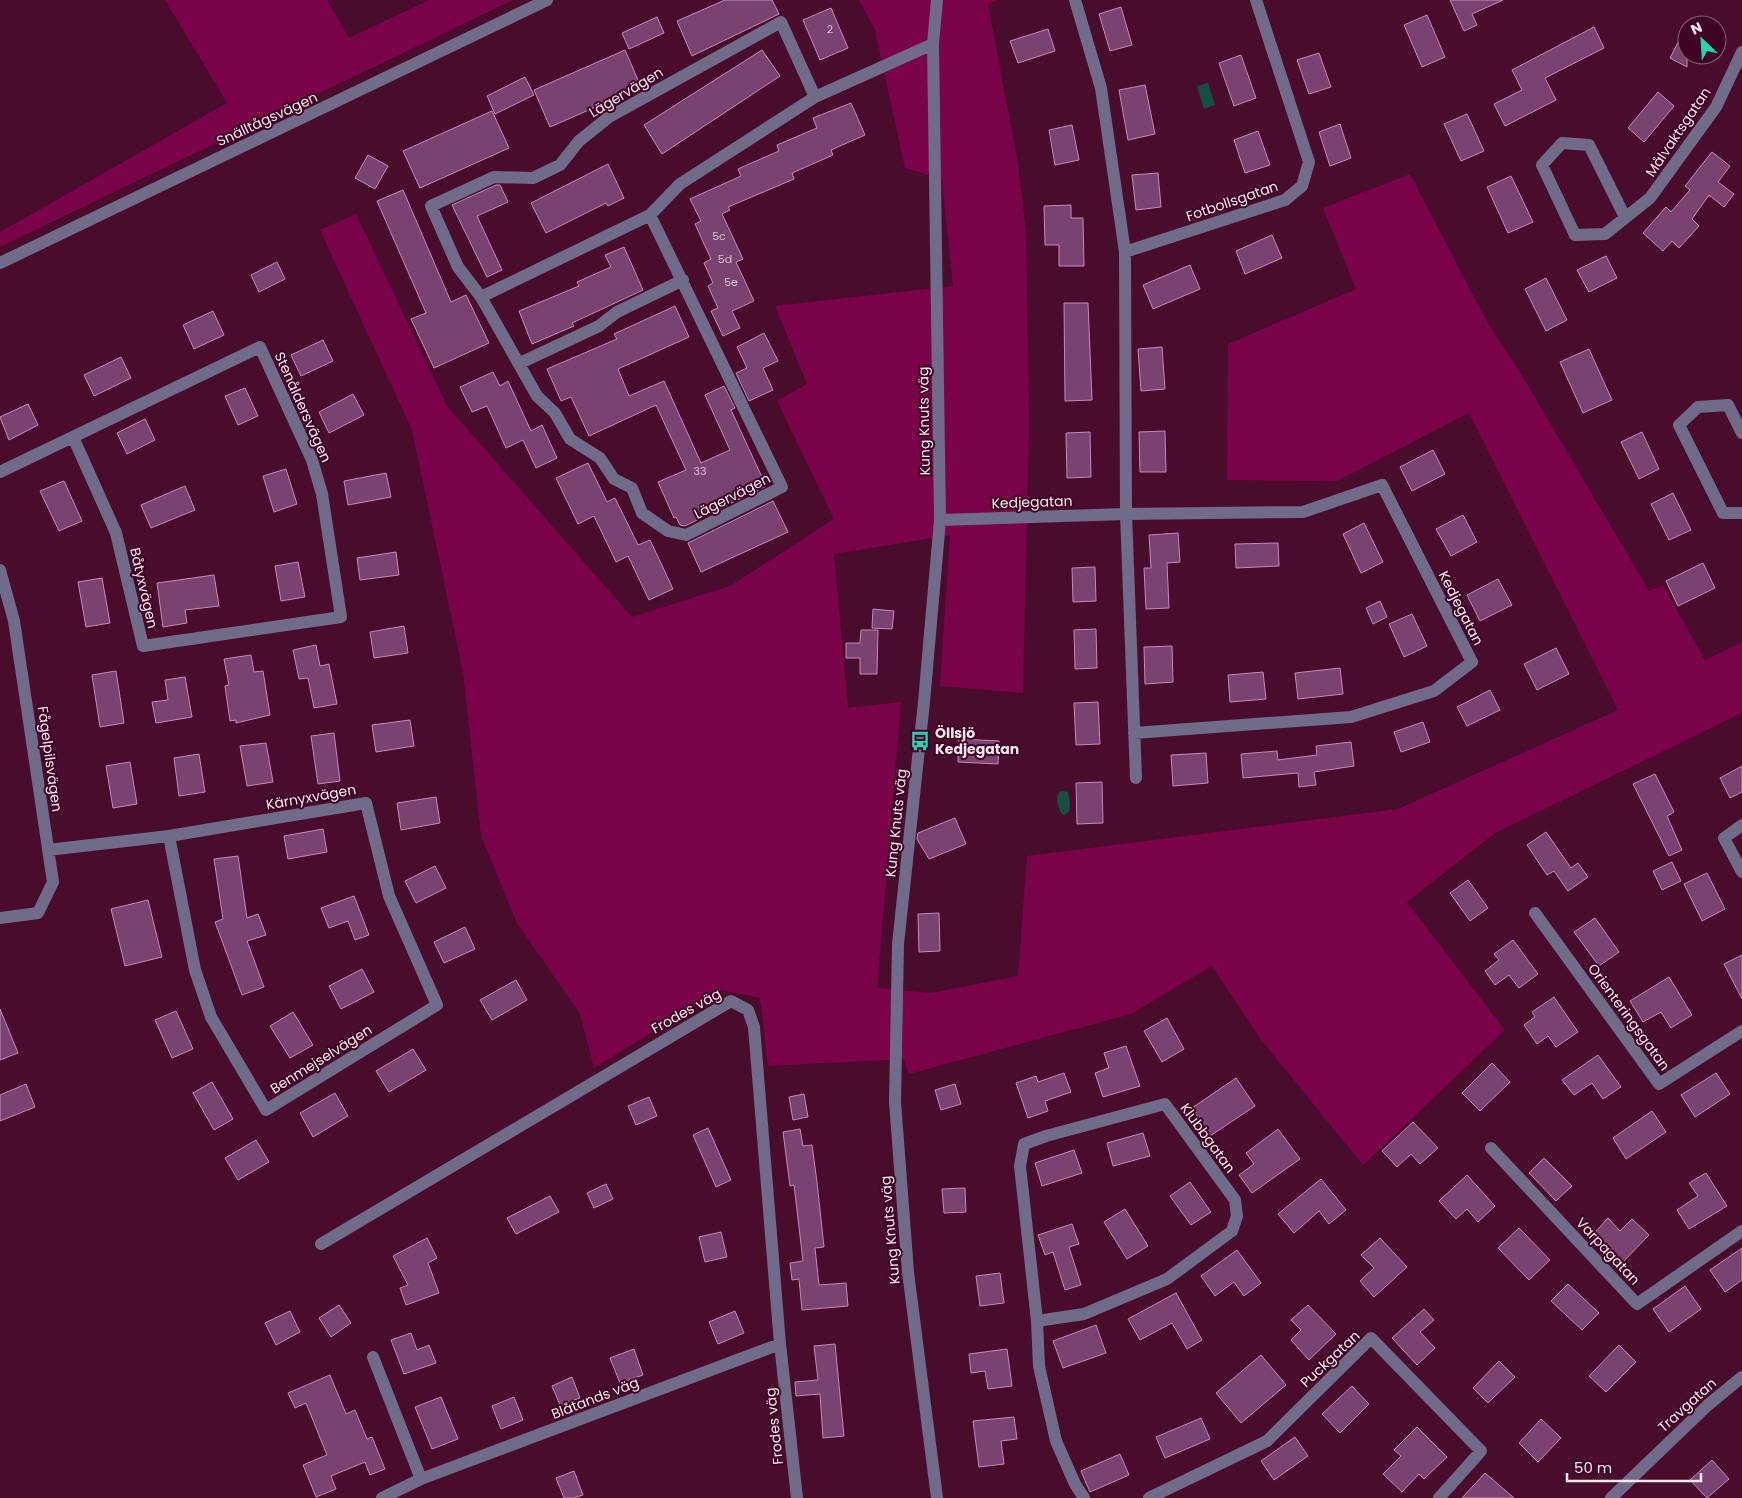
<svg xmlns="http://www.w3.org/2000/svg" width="1742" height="1498" font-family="Poppins,sans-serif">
	<rect width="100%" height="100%" fill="#4a0c2d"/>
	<path fill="#7a034a" d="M165 0H327L349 38 429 0H513L0 247V232L227 103Z
		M859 0H998L988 4 1018 164 1026 232 1029 421 1023 693 940 686 950 535 834 554 848 708 901 702 877 988 931 993 1018 976 1027 856 1398 809 1618 710 1469 413 1337 481 1227 480 1228 344 1356 289 1323 208 1410 174 1487 322 1520 372 1649 591 1663 585 1705 660 1742 642V713L1495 833 1407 902 1505 1030 1363 1165 1262 1041 1212 966 1131 1014 909 1074 904 1059 768 1066 760 998 721 990 594 1068 580 1014 517 923 481 836 463 672 412 430 320 230 356 214 447 406 632 617 730 586 834 519 777 401 807 384 775 306 953 286 942 179 905 168 875 30Z"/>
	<path fill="#135041" d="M1208 83 1215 105 1204 109 1197 86Z
		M1062 791 1068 792 1070 804 1069 812 1064 815C1058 811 1055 799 1059 792Z"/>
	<path fill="#794271" stroke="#c589bb" d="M725 0H772L779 14 692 56 677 21Z
		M1450 0H1503L1472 14 1477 25 1464 31Z
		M1121 7 1132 45 1110 51 1099 14Z
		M831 8 848 48 820 60 803 20Z
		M1427 15 1445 57 1422 67 1404 25Z
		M657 17 664 33 629 49 622 33Z
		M1687 25V67L1670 58Z
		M1594 27 1604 48 1545 78 1556 100 1505 126 1494 104 1522 90 1512 70Z
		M1048 29 1055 51 1018 63 1010 41Z
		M625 50 641 87 550 127 534 90Z
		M762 50 780 76 662 154 644 125Z
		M1319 53 1331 87 1309 94 1297 60Z
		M1241 55 1256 98 1234 106 1219 63Z
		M525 77 534 95 495 114 487 96Z
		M1145 85 1155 134 1128 140 1119 90Z
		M1658 92 1674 106 1644 142 1628 128Z
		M851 103 865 135 831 150 833 155 792 173 794 179 728 207 730 210 722 214 743 259 736 262 754 301 732 311 740 328 723 336 711 311 718 308 708 286 713 283 704 263 711 259 695 224 701 221 690 199 741 176 738 169 779 151 777 145 817 128 813 118Z
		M492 111 509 148 420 188 403 151Z
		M1467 114 1484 151 1461 161 1444 124Z
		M1340 124 1351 158 1330 166 1319 132Z
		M1072 125 1079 160 1055 165 1049 130Z
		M1258 131 1270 165 1245 173 1234 140Z
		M1712 152 1730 166 1718 182 1734 194 1724 207 1709 195 1692 219 1699 226 1679 248 1672 241 1663 251 1643 233 1666 207 1671 212 1690 190 1685 186Z
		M368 155 388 166 375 189 355 178Z
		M608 164 624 198 608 206 606 203 546 233 531 203Z
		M1158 173 1161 207 1136 210 1132 175Z
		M1511 176 1533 222 1508 233 1487 187Z
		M496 185H500L508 202 477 216 502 270 487 277 452 205Z
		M403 190 451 302 466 295 489 343 434 368 411 319 426 313 377 201Z
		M1071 205V218H1083L1084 266H1059V245H1045L1044 206Z
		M1272 235 1282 258 1245 274 1236 251Z
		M624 247 643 290 572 323 574 326 532 344 519 311 579 286 577 282 611 267 605 255Z
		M1606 256 1617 278 1589 292 1577 270Z
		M277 262 285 279 259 292 251 275Z
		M1190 265 1200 289 1153 309 1143 285Z
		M1546 278 1567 320 1546 331 1525 289Z
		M1064 303H1088L1092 400 1065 401Z
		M675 306 689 337 618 369 629 396 664 381 701 463 730 450 705 395 724 386 735 408 731 410 766 486 685 526 680 525 676 517 674 518 658 482 686 470 656 405 589 436 571 397 561 401 547 369 617 339 614 334Z
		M213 311 224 335 194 349 183 325Z
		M764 333 778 361 763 368 773 390 749 401 736 373 747 368 737 347Z
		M323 340 333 361 301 376 291 355Z
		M1162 347 1165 389 1141 391 1138 349Z
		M1589 349 1612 400 1583 413 1560 362Z
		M121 357 131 378 94 396 84 375Z
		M493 372 500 386 508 381 531 431 542 425 557 458 536 468 523 440 506 448 487 406 472 412 460 387Z
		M245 388 258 416 238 425 225 396Z
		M353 394 364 415 329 433 319 412Z
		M28 404 38 425 9 440 0 417Z
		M145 419 155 440 127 454 117 433Z
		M1165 431 1166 472H1140L1139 432Z
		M1090 432 1091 477 1067 478 1066 433Z
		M1642 432 1659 469 1639 479 1621 442Z
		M1433 450 1445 474 1412 491 1400 467Z
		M588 463 607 502 615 498 638 545 650 540 673 589 649 600 628 556 616 562 594 516 578 524 556 478Z
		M286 469 297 504 274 512 263 476Z
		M386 473 391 497 348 505 344 481Z
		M64 481 82 521 59 531 40 491Z
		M185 486 195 510 151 528 141 505Z
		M1673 493 1691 530 1669 540 1651 504Z
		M773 501 788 532 701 572 688 543Z
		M1463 515 1477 542 1451 556 1436 529Z
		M1364 523 1383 562 1361 573 1343 534Z
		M1178 533 1180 562 1167 563 1169 608 1146 609 1144 568H1151L1149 535Z
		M1278 543 1279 566 1236 568 1235 544Z
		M396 552 399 575 360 580 357 558Z
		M298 562 305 597 281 601 275 566Z
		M1703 563 1715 588 1678 606 1666 581Z
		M1095 567 1096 601 1073 602 1072 568Z
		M214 575 219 606 185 610 187 623 163 627 157 583Z
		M102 578 110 623 86 627 78 582Z
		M1498 579 1512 605 1480 621 1467 595Z
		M1380 601 1387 617 1373 624 1366 608Z
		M873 609 894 611 892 629 872 628Z
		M1412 614 1427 646 1404 657 1389 624Z
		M404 626 408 653 374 658 370 632Z
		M1096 629 1097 668 1075 669 1074 630Z
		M861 630H878L877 674H860V658H846V643H860Z
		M316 645 320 666 329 664 337 704 314 708 308 678 299 679 293 650Z
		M1172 646 1173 682 1145 684 1144 647Z
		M1556 648 1569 674 1537 690 1524 664Z
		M251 655 254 672 263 671 270 715 236 723V720L230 721 225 686 229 685 224 659Z
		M1340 668 1343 694 1298 699 1295 673Z
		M116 671 124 723 100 727 92 675Z
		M1263 672 1266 699 1230 702 1228 675Z
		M185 677 192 717 156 723 152 702 168 700 165 680Z
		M1490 690 1500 710 1467 726 1457 707Z
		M1098 702 1100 744 1076 745 1074 703Z
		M410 720 414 746 376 752 372 725Z
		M1423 722 1430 742 1401 752 1394 732Z
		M334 733 340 781 318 784 311 736Z
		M959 739 999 741 998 764 958 762Z
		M1351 742 1354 766 1314 772 1316 785 1299 787 1298 773 1243 778 1241 754 1277 751 1278 760 1317 755 1316 746Z
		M266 743 273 782 247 786 240 746Z
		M1206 753 1208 783 1173 786 1171 755Z
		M199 754 205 792 179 796 174 758Z
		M130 762 137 804 113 808 106 766Z
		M1742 766V792L1730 798 1720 778Z
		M1655 774 1674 812 1667 816 1682 850 1669 856 1633 784Z
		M1102 782 1103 823 1077 824 1076 783Z
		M436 797 440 823 401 830 397 803Z
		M955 818 966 844 929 859 917 839 918 833Z
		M323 829 327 852 288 859 284 836Z
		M1546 832 1571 868 1578 863 1588 877 1568 891 1554 871 1547 875 1527 845Z
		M238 856 247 918 258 914 266 935 247 941 264 987 242 995 215 922 223 919 214 859Z
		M1672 862 1681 881 1662 890 1653 871Z
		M435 866 446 888 416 903 405 881Z
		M1707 873 1725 909 1702 921 1684 884Z
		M1468 880 1488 908 1470 921 1450 893Z
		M354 896 369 935 355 940 348 921 329 928 321 908Z
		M148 900 162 957 125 966 111 909Z
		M939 913 940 951 919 952 918 914Z
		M1595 918 1619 952 1599 966 1574 932Z
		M465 927 475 949 444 963 434 942Z
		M1513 940 1538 974 1519 988 1509 975 1495 985 1485 971 1499 960 1494 954Z
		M1742 955V999L1724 964Z
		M362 969 374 992 341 1009 329 986Z
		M1669 977 1692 1015 1671 1028 1661 1012 1643 1022 1630 1001Z
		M516 980 527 1000 492 1020 480 1000Z
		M1554 997 1578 1032 1556 1047 1548 1036 1537 1044 1524 1025 1535 1017 1532 1012Z
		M0 1009 18 1053 0 1060Z
		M176 1011 193 1049 172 1058 155 1020Z
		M293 1012 313 1045 290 1058 270 1026Z
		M1167 1018 1184 1049 1162 1062 1144 1031Z
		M1126 1046 1140 1086 1103 1097 1095 1073 1109 1068 1104 1053Z
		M413 1049 426 1070 389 1092 376 1071Z
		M1598 1055 1621 1087 1603 1099 1592 1083 1574 1095 1562 1080Z
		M1492 1063 1510 1082 1480 1111 1462 1093Z
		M1064 1073 1071 1092 1045 1101 1048 1111 1028 1118 1016 1083 1036 1076 1038 1082Z
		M1716 1073 1730 1094 1695 1117 1681 1095Z
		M1236 1078 1255 1106 1210 1136 1192 1108Z
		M212 1082 233 1119 214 1130 193 1093Z
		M26 1084 35 1107 0 1121V1095Z
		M955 1084 961 1104 941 1110 935 1090Z
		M335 1093 348 1116 313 1137 300 1113Z
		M804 1094 808 1117 793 1120 789 1097Z
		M649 1097 657 1116 636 1125 628 1106Z
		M1652 1111 1666 1132 1626 1159 1613 1138Z
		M1413 1122 1438 1148 1420 1164 1411 1154 1397 1167 1382 1151Z
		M708 1128 731 1180 716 1187 693 1135Z
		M800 1129 803 1146 812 1145 817 1182 824 1247 815 1248 819 1285 846 1283 848 1306 802 1310 799 1279 792 1280 790 1263 803 1261 794 1185 790 1186 783 1132Z
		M1278 1129 1300 1159 1252 1193 1239 1175 1254 1164 1246 1153Z
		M1143 1133 1150 1156 1113 1166 1107 1143Z
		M256 1140 269 1162 238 1180 225 1158Z
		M1074 1150 1082 1173 1042 1186 1035 1163Z
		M1544 1158 1572 1186 1556 1201 1529 1173Z
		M1706 1173 1727 1206 1689 1229 1677 1210 1698 1196 1689 1183Z
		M1467 1175 1495 1206 1478 1222 1467 1209 1456 1219 1439 1201Z
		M1321 1179 1346 1210 1329 1224 1319 1211 1294 1233 1278 1214Z
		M1190 1182 1211 1212 1191 1225 1170 1196Z
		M606 1184 613 1199 594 1208 587 1193Z
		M965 1188 966 1212 944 1213 942 1189Z
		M550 1196 559 1212 516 1234 507 1218Z
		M1125 1209 1148 1246 1127 1259 1104 1222Z
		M1608 1218 1620 1231 1632 1219 1649 1235 1620 1265 1591 1237Z
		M1072 1224 1079 1244 1069 1247 1081 1285 1065 1290 1053 1252 1045 1255 1038 1235Z
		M1519 1228 1550 1260 1529 1280 1498 1248Z
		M721 1232 727 1257 705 1262 699 1237Z
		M427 1238 437 1258 428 1263 439 1293 406 1305 400 1288 408 1285 393 1256Z
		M1380 1238 1407 1267 1374 1297 1360 1281 1374 1268 1361 1255Z
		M1742 1248V1280L1725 1292 1710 1270Z
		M1237 1250 1261 1283 1244 1296 1234 1282 1215 1296 1201 1276Z
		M1000 1273 1004 1303 980 1306 976 1276Z
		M1568 1284 1599 1313 1582 1330 1551 1301Z
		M1685 1286 1701 1309 1669 1332 1653 1309Z
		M1176 1293 1202 1340 1187 1349 1172 1323 1140 1340 1128 1319Z
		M339 1305 351 1323 331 1337 319 1318Z
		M1308 1305 1336 1334 1309 1360 1291 1340 1301 1330 1291 1320Z
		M1424 1309 1434 1320 1420 1332 1435 1348 1417 1365 1392 1338Z
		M290 1311 300 1332 276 1345 265 1323Z
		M735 1311 744 1333 718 1344 709 1322Z
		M1096 1325 1106 1353 1063 1368 1053 1341Z
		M411 1333 417 1350 429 1345 436 1363 404 1374 391 1340Z
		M835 1344 844 1436 823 1438 820 1394 796 1396 795 1382 818 1380 814 1346Z
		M1619 1345 1636 1362 1606 1392 1589 1376Z
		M634 1349 643 1375 620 1383 610 1358Z
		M1007 1349 1012 1386 988 1389 985 1371 971 1373 969 1354Z
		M1261 1355 1286 1385 1241 1423 1216 1393Z
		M1499 1361 1515 1377 1488 1403 1473 1388Z
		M330 1375 346 1414 355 1410 367 1439 372 1437 385 1469 370 1475 365 1462 331 1476 336 1489 316 1497 303 1465 327 1455 306 1403 295 1408 288 1393Z
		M572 1377 580 1398 560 1405 552 1386Z
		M1352 1386 1369 1404 1340 1433 1322 1414Z
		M441 1397 458 1439 432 1449 415 1407Z
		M514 1397 523 1420 501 1429 492 1406Z
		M1014 1417 1017 1439 1001 1441 1004 1464 979 1467 973 1421Z
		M1201 1418 1210 1439 1165 1458 1156 1437Z
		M1541 1419 1561 1438 1538 1462 1519 1443Z
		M1417 1427 1447 1457 1424 1479 1419 1474 1402 1492 1383 1474 1401 1456 1394 1450Z
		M1295 1437 1308 1456 1274 1480 1261 1461Z
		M1120 1454 1129 1475 1090 1492 1081 1471Z
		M1712 1460 1729 1479 1707 1498 1690 1480Z
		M574 1471 583 1495 574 1498H564L556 1478Z
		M1485 1473 1514 1498H1462Z"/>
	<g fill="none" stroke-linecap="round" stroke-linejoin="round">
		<path stroke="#706b88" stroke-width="12" d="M1075 0 1101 88 1125 252 1126 514 1136 778
			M815 97 781 22 609 117 579 141 560 165 533 178 494 177 431 206 458 267 481 297 537 396 555 413 570 439 600 458 614 479 632 488 642 513 668 531 686 535 782 487 650 215 680 184 815 97 933 44
			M1625 217 1589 145 1562 143 1542 165 1575 235 1605 234 1650 198 1716 107 1742 52
			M1125 252 1285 200 1302 186 1309 162 1256 0
			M0 263 547 0
			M481 297 650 215
			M520 363 599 326 617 312 683 280
			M1742 433 1728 405 1698 407 1679 425 1723 513H1742
			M0 472 260 347 312 460 322 494 341 617 143 646 116 533 73 437
			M940 520 1126 514 1303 512 1382 485 1472 662 1434 691 1351 717 1134 733
			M0 570 14 621 53 882 38 913 0 918
			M1742 825 1724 838 1742 872
			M48 850 169 836 366 803 389 896 437 1005 266 1110 211 1017 195 970 169 836
			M1535 913 1659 1084 1742 1031
			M1491 1148 1637 1304 1742 1231
			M321 1244 731 1001 748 1010 754 1027 780 1344 797 1498
			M1037 1321 1084 1314 1167 1279 1232 1231 1237 1216 1235 1200 1165 1104 1046 1136 1024 1144 1020 1166 1037 1321 1039 1366 1056 1441 1075 1484 1084 1498
			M373 1357 421 1479
			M382 1498 421 1479 780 1344
			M937 1498 908 1272 895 1102 898 944 924 702 940 520 933 44 937 0
			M1149 1498 1267 1441 1371 1338 1481 1451 1439 1498
			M1611 1498 1708 1405 1742 1377"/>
	</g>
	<defs>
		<symbol id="bus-bare" viewBox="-9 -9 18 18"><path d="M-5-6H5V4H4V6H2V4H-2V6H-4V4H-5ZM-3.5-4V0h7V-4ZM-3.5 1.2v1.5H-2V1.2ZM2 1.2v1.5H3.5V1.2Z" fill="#26d5ae" stroke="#3f0124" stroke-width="2.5" paint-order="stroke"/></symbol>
	</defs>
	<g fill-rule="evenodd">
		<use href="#bus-bare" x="906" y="727" width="28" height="28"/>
	</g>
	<g text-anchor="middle" stroke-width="4" stroke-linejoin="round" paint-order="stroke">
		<g font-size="11" fill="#dabfd0">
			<text x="830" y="33">2</text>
			<text x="719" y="240">5c</text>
			<text x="725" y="263">5d</text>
			<text x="731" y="286">5e</text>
			<text x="700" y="475">33</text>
		</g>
		<g font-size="14" fill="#fae9ef" stroke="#3f0124">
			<text transform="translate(626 92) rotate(-31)" y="5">Lägervägen</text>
			<text transform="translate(267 119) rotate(-25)" y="5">Snälltågsvägen</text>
			<text transform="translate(1678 132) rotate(-56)" y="5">Målvaktsgatan</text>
			<text transform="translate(1232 201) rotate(-19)" y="5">Fotbollsgatan</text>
			<text transform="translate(303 407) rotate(66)" y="5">Stenåldersvägen</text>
			<text transform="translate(924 421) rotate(-91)" y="5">Kung Knuts väg</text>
			<text transform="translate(732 496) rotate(-27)" y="5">Lägervägen</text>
			<text transform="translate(1032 502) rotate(-2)" y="5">Kedjegatan</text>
			<text transform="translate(144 588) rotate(77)" y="5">Båtyxvägen</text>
			<text transform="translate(1461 608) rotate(63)" y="5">Kedjegatan</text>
			<text transform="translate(50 759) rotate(82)" y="5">Fågelpilsvägen</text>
			<text transform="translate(311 797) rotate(-10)" y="5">Kärnyxvägen</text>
			<text transform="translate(896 823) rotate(-84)" y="5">Kung Knuts väg</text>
			<text transform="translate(686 1011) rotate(-29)" y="5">Frodes väg</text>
			<text transform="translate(1629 1017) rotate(54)" y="5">Orienteringsgatan</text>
			<text transform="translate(321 1059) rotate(-32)" y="5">Benmejselvägen</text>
			<text transform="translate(1208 1138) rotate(54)" y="5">Klubbgatan</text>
			<text transform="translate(890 1230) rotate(-95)" y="5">Kung Knuts väg</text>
			<text transform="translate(1608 1251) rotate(47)" y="5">Varpagatan</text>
			<text transform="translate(1330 1359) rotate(-43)" y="5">Puckgatan</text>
			<text transform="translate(595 1398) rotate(-21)" y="5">Blåtands väg</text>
			<text transform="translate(1687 1405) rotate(-42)" y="5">Travgatan</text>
			<text transform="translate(774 1426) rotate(-96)" y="5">Frodes väg</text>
		</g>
		<g font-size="14" font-weight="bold" fill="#fae9ef" stroke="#3f0124" text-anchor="start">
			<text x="935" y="738">Öllsjö<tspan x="935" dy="16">Kedjegatan</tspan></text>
		</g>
	</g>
	<g transform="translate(1702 40) rotate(335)"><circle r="24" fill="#3f0124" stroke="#8a5e75"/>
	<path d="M0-4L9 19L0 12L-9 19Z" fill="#26d5ae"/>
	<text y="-8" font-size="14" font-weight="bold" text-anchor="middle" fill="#fae9ef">N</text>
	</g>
	<path d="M1567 1473v8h134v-8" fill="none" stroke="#fae9ef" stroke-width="2.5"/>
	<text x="1574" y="1473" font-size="15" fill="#fae9ef" stroke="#3f0124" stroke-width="4" paint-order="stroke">50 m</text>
</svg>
